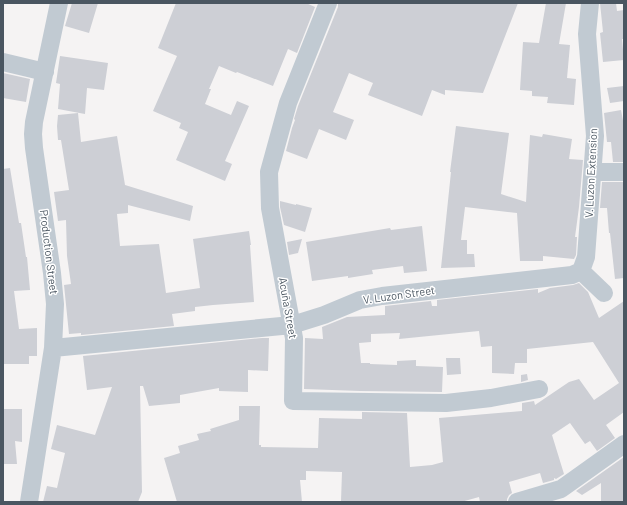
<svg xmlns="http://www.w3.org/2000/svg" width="627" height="505" font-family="Barlow,sans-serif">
	<rect width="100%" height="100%" fill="#f5f3f3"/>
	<path fill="#cdcfd5" d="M72 3H98L89 33 65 26Z
		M176 3H306L315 7 297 53 288 49 273 86 237 72 236 73 219 66 209 89H211L205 104 231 115 237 101 249 106 225 161 232 164 225 181 176 160 188 132 179 128 181 123 153 111 177 56 158 48Z
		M338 3H518L483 93 445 90V95L432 90 422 116 368 95 373 83 349 73 333 112 354 120 346 140 319 129 307 159 286 151 292 128 295 120 294 119 298 106 338 7Z
		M546 3H566L559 44 570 45 567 78 576 79 574 105 547 103 548 97 532 96V91L520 90 523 42 539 43Z
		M600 3H616L617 11 624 10V39H622L624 60 603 62 600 33 603 32Z
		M60 56 108 63 104 90 87 88 85 114 58 109 60 84 56 83Z
		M3 73 30 79 26 102 3 98Z
		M624 86V101L610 103 607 88Z
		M621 110 624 126V162H613L611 142H607L604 113Z
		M78 113 81 142 117 136 125 185 193 206 190 221 128 205V213L117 214 120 246 159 244 166 293 200 288 193 239 249 231 251 245H250L254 302 213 305 195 307V311L172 314 174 326 81 335V333L69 334 64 285 71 284 67 256 66 220 58 221 54 192 69 190 61 140H58L57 126 58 115Z
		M456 126 509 133 501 194 526 202 530 135 542 137 543 134 572 139 569 159 583 160 579 207 575 237H577L576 255 574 259 543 256V261H520L517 213 465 207 461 240H467V254H474L475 267 441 268 451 172H450Z
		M10 168 19 223H21L26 257H27L30 290 14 291 19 329 37 328V356H29V364H3V169Z
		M602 182H624V278L615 279 610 233H609L607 208H600Z
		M280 201 296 205V204L312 208 305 232 284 225 280 207Z
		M422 226 427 271 404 273 403 266 372 270 373 274 348 278V276L312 281 306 242 390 228 391 230Z
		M302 239 298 253 289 255 287 242Z
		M579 283 588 292 599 318 624 301V412L606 425 615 438 597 451 590 441 585 444 570 423 552 435 564 474 556 479 554 478V480L543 483 540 473 509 482 512 493 509 495 507 499V502H480L479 497 461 502H375L341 501 342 472 306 471V480H300L302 502H177L164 458 180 453 178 446 199 440 197 434 211 431 210 429 239 420V406H260L259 445H261V447L318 448 319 418 362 419V412L407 413 410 467 432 465 443 462 439 418 522 411V403L534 401 535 405 569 382 579 379 594 400 619 383 593 342 527 349V363H515L514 374 492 373V346L481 347 479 331 399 339 400 333 371 334V342L359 343 361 363H370V364L397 365V361L416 360V366L443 367 442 392 360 391 304 389 305 338 323 339 322 327 347 317 385 315V306L431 301 432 306H437V300L538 289V293L550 288 573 285Z
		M262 338H269L268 371 248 370V392L219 391V388L180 395V403L149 406 143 386H140L142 492 138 502H43L47 486 57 488 65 453 51 449 57 425 95 435 112 387 87 390 83 356Z
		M446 358H460L461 374 447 375Z
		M527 374 528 380 521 382V375Z
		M3 409H22V442L15 441 17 464H3Z
		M624 457V502H601V483L582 495 576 491Z"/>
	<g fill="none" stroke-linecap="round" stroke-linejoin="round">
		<path stroke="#c1cad2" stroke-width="18" d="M328 3 288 103 269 172 270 208 294 338 293 401 446 403 491 398 539 389
			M3 62 45 72
			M593 172H624
			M581 271 586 257 595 136 587 34 590 3
			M581 271 604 293
			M53 348 292 325 324 315 360 300 382 296 572 275 581 271
			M29 502 53 348 55 304 52 273 34 148 33 134 34 122 59 3
			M517 502 561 489 624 444"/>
	</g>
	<g text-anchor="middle" stroke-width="3" stroke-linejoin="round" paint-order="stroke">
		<g font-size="11" fill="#4a5661" stroke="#fff">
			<text transform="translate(591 173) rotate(-87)" y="4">V. Luzon Extension</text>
			<text transform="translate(49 252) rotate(83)" y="4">Production Street</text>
			<text transform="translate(399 295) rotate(-8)" y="4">V. Luzon Street</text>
			<text transform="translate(288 308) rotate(80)" y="4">Acuña Street</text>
		</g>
	</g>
	<rect width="627" height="505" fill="none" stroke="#4a5661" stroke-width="8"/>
</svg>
